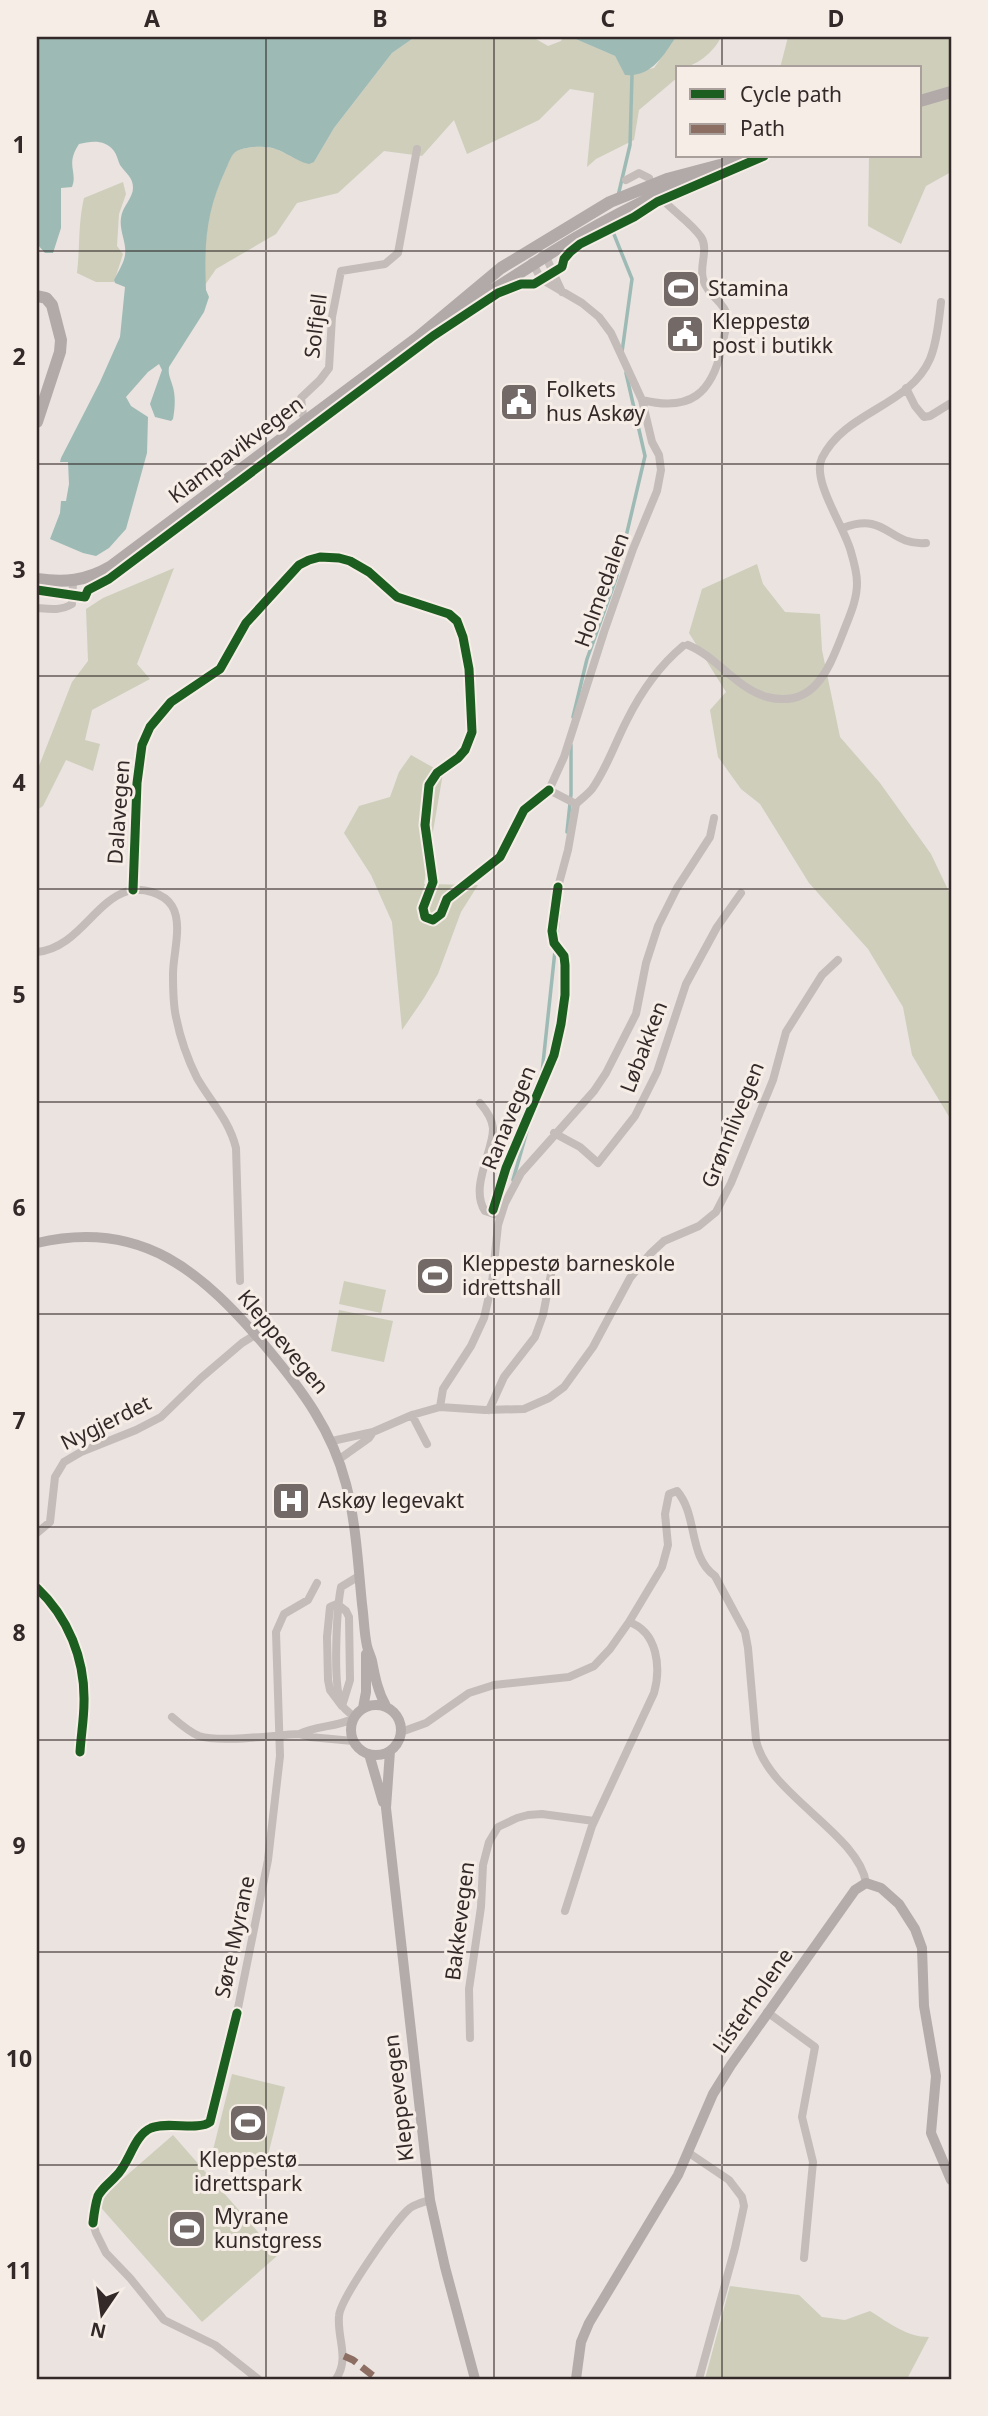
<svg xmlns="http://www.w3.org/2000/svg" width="988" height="2416" font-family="'Noto Sans',sans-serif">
	<rect width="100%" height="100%" fill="#eae3e0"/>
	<path fill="#cecebb" d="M415 37H535L536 39 548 46 561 41 563 37H571L615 56 625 74 654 68 676 37H721C714 52 695 68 678 68V77L639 110 634 140 596 159 587 167 594 93 570 89 539 120 467 154 454 120 422 156 384 151 338 193 297 203 276 234 216 269 205 285C204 241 206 209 226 169 228 163 231 154 237 151 243 148 257 146 264 147 283 147 294 164 314 162L334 128 392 53Z
		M788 37H951V172L926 186 901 244 868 226 869 156H920V68H780Z
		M123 182 126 194 119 214 117 246 123 254 114 282H96L77 273C80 248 78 223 84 198Z
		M757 564 763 584 785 612 820 614 822 650 840 737 880 783 931 854 951 896V1120L912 1055 903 1007 868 949 809 883 760 804 741 789 718 757 710 710 726 692 689 633 702 589Z
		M174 568 137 664 150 679 92 710 85 740 100 744 93 771 66 760 43 806 37 810V771L72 682 88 661 86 609 103 598Z
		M411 755 443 773 424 884 478 885 461 912 438 974 424 998 402 1030 392 922 371 875 344 833 359 806 390 797 399 772Z
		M344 1281 386 1290 381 1313 339 1304Z
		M339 1310 393 1321 384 1362 331 1351Z
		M232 2074 285 2087 264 2171 211 2158Z
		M173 2135 278 2255 202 2322 96 2202Z
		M730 2286 799 2295 822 2317 845 2320 870 2311C889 2323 907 2337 929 2337L907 2379H705Z"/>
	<path fill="#9ebab5" d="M37 37H415L392 53 334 128 314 162 309 164C294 161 281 147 264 147 257 146 243 148 237 151 231 154 229 163 226 169 206 211 204 244 206 290L209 297 204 312 169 367C168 375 170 377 172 384 176 395 175 408 173 419L171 421 155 417 150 404 162 370 159 364 148 372 126 397 131 406 148 417 147 453 126 529 109 548 96 556 83 553 50 539 60 513 61 501H66L69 484 68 462H60L61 458 100 382 120 337 125 287 115 283 114 280C118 272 124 263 125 255 127 243 119 231 121 218 122 207 133 198 133 188 133 177 126 174 120 165 118 161 117 155 114 151 105 139 91 141 79 144 65 165 78 172 72 187L61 188V228L53 253H45L37 244Z
		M571 37H676C663 56 652 77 625 75L615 56Z"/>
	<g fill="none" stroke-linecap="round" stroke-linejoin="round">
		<path stroke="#9ebab5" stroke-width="3.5" d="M618 196 630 145 632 75
			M612 221 611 227 632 279 622 352
			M573 717 587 659 616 579 645 456 626 373
			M567 832 571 794V745
			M513 1180 541 1082 562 885"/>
		<path stroke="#c4bcb9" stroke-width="8" d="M626 180 639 173 649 178
			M542 255 546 257 562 292
			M532 262 541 279 582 303 599 317 611 333 642 400 652 442 659 455 661 470 657 491 633 549 604 632 564 757 549 790 576 804C581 799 587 795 592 789 607 768 615 743 627 720 641 692 659 666 683 646
			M906 388 915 406 924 417 930 416 951 403
			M642 400C690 412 712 394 722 347 723 338 728 324 727 315 724 302 707 295 703 279 699 266 709 249 701 237 693 225 677 214 666 203
			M303 415 301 398 320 380 329 368 332 317 341 271 385 264 398 253 417 149
			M843 528C887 511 888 546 926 543
			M37 608C49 609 61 611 72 604L73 581
			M688 645C717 657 736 688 767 697 815 709 829 668 843 633 849 617 857 601 857 583 857 572 854 562 851 552 845 528 811 480 822 458 845 411 909 407 930 359 937 342 939 320 941 302
			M558 887 568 850 576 804
			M133 890 137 783 142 745 150 727 171 702 220 669 246 623 299 565 309 560 320 557 339 558 350 561 369 572 397 597 449 614 457 621 463 637 469 669 472 732 465 750 458 758 437 773 429 785 425 825 433 882 423 908 425 917 433 920 441 914 447 899 500 857 524 810 549 790
			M37 952C78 948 94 901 128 891 142 887 164 893 172 906 183 924 173 954 173 974 173 988 173 1004 176 1017 180 1037 188 1060 197 1078 211 1102 229 1120 236 1148L240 1281
			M480 1103C486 1110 492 1118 493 1128 494 1150 469 1187 485 1211L500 1216
			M554 1133 580 1147 598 1163 635 1116 657 1072 686 984 717 927 741 893
			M440 1407 443 1389 471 1346 484 1318 492 1283 498 1225 505 1203 521 1173 594 1091 606 1073 636 1014 646 963 658 926 677 888 710 837 714 818
			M489 1410 504 1377 535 1337 543 1315 551 1274
			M412 1415 427 1444
			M332 1441 373 1432 412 1415 440 1407 485 1410 524 1409 549 1398 564 1387 593 1347 630 1278 650 1254 664 1241 699 1226 716 1212 731 1183 773 1080 786 1032 822 975 838 960
			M338 1460 369 1438 373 1432
			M37 1533 50 1522 55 1477 64 1462 81 1452 136 1430 161 1417 201 1378 242 1343 255 1335
			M337 1604 346 1611 349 1617 350 1680 342 1706 330 1690 328 1680 327 1637 330 1607Z
			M172 1717C180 1724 189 1732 199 1736 221 1743 274 1735 299 1734 316 1726 335 1727 353 1719
			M354 1717C350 1713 344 1709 342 1705 332 1687 337 1607 341 1587L359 1576
			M401 1732 426 1723 469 1693 494 1685 569 1677 594 1666 610 1649 629 1622 662 1567 668 1545 665 1514 669 1494 677 1491C698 1515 688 1557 715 1576L745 1632 748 1648 756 1740C767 1794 859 1834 866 1883
			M299 1734 310 1737 353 1741
			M565 1911 592 1826 654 1693C661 1668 658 1632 629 1622
			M767 2012 815 2047 802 2117 813 2162 804 2258
			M237 2013 268 1860 280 1756 276 1632 284 1614 308 1600 317 1583
			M470 2038 469 1989 481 1907 483 1865 489 1842 498 1827 517 1818 528 1815 542 1814 594 1821
			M689 2153 729 2180 742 2197 744 2206 735 2248 699 2379
			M93 2223 96 2233 106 2253 130 2278 164 2320 215 2345 258 2379
			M336 2379C350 2358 337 2339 339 2316 340 2299 396 2219 410 2208 416 2204 424 2202 430 2200"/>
		<path stroke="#b4acaa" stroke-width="10" d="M37 1243C143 1218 203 1273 267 1348 302 1390 332 1430 346 1484 356 1523 358 1564 362 1604 364 1618 364 1633 367 1646 368 1651 371 1656 372 1661 375 1677 378 1692 386 1706
			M351 1730a25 25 0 1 1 50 0a25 25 0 1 1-50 0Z
			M363 1708 366 1692V1654
			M390 1751 386 1808 430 2200 445 2267 475 2379
			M369 1754 383 1802
			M576 2379 581 2342 589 2323 678 2175 713 2094 731 2065 855 1890 866 1883 881 1888 899 1904 915 1929 922 1948 924 2006 936 2076 931 2133 951 2180"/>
		<path stroke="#b2aaa8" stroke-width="12" d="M920 101 951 92
			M37 296 46 298 52 305 61 340 60 352 37 422
			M449 318C484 296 519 273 554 251 613 214 678 184 742 156
			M37 579C64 583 86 581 110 567L417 338 501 268 610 202 667 179 720 165"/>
		<path stroke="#8d6e63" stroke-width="7" stroke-dasharray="14 7" stroke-linecap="butt" d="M344 2356 353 2360 377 2379"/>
		<defs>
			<path id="cycleway" d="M37 590 85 597 88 590 109 579 433 336 498 293 521 284H534L562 267 564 259 570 252 580 244 634 217 657 202 764 156
				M133 890 137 783 142 745 150 727 171 702 220 669 246 623 299 565 309 560 320 557 339 558 350 561 369 572 397 597 449 614 457 621 463 637 469 669 472 732 465 750 458 758 437 773 429 785 425 825 433 882 423 908 425 917 433 920 441 914 447 899 500 857 524 810 549 790
				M493 1210 506 1168 554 1055 561 1024 565 995V965L564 956 554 943 552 931 558 887
				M37 1588C68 1617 85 1659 84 1702 84 1719 81 1735 80 1752
				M93 2223C94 2214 95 2205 98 2196 103 2187 109 2184 116 2176 130 2163 133 2136 151 2128 168 2121 198 2131 210 2122L237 2013"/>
		</defs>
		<use href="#cycleway" stroke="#f7ede7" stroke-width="13"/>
		<use href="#cycleway" stroke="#1b5e20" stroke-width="9"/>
	</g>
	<path fill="none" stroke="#332928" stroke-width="2" stroke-opacity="0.55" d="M266 37V2379M494 37V2379M722 37V68M722 156V2379M37 251H951M37 464H951M37 676H951M37 889H951M37 1102H951M37 1314H951M37 1527H951M37 1740H951M37 1952H951M37 2165H951"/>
	<defs>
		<symbol id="stadium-square" viewBox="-11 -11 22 22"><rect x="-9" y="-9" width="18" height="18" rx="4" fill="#736a68" stroke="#f7ede7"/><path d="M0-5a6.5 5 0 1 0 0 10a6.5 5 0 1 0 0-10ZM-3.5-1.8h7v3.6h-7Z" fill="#fff"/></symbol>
		<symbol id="civic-square" viewBox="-11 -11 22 22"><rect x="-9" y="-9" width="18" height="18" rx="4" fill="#736a68" stroke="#f7ede7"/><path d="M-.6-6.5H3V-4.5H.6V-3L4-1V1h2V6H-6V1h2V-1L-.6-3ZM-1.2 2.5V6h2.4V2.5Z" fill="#fff"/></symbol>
		<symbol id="hospital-square" viewBox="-11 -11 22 22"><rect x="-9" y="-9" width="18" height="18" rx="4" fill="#736a68" stroke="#f7ede7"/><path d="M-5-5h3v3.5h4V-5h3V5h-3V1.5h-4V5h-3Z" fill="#fff"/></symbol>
	</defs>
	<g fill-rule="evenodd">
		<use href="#stadium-square" x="659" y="267" width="44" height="44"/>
		<use href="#civic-square" x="663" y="312" width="44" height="44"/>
		<use href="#civic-square" x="497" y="380" width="44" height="44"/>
		<use href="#stadium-square" x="413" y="1254" width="44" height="44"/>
		<use href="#hospital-square" x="269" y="1479" width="44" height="44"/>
		<use href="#stadium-square" x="226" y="2101" width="44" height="44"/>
		<use href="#stadium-square" x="165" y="2207" width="44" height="44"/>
	</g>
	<g text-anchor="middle" stroke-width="6" stroke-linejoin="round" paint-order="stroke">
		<g font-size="21" fill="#332928" stroke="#f7ede7" text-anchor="start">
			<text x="708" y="296">Stamina</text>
			<text x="712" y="329">Kleppestø<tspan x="712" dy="24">post i butikk</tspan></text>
			<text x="546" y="397">Folkets<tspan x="546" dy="24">hus Askøy</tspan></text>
			<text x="462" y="1271">Kleppestø barneskole<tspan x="462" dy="24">idrettshall</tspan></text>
			<text x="318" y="1508">Askøy legevakt</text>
			<text x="248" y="2167" text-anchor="middle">Kleppestø<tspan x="248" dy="24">idrettspark</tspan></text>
			<text x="214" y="2224">Myrane<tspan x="214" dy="24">kunstgress</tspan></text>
		</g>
		<g font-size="21" fill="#332928" stroke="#f7ede7">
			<text transform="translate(316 326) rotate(-83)" y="7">Solfjell</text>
			<text transform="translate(236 450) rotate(-37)" y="7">Klampavikvegen</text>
			<text transform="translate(602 590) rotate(-70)" y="7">Holmedalen</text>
			<text transform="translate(119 812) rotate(-86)" y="7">Dalavegen</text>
			<text transform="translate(644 1047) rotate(-69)" y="7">Løbakken</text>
			<text transform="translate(509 1118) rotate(-68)" y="7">Ranavegen</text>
			<text transform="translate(733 1125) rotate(-68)" y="7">Grønnlivegen</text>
			<text transform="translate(283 1342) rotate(50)" y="7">Kleppevegen</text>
			<text transform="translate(106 1423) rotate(-26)" y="7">Nygjerdet</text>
			<text transform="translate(460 1921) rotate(-83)" y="7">Bakkevegen</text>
			<text transform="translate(235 1937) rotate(-78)" y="7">Søre Myrane</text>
			<text transform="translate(753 2001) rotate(-55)" y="7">Listerholene</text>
			<text transform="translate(399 2098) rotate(-97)" y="7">Kleppevegen</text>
		</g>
	</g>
	<rect width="988" height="2416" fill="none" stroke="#f7ede7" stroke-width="77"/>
	<rect x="676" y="66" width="245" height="91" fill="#f7ede7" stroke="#a99f9b" stroke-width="2"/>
	<rect x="690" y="89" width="35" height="10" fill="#1b5e20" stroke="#a99f9b" stroke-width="2"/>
	<text x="740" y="102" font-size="21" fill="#332928">Cycle path</text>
	<rect x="690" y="124" width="35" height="10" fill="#8d6e63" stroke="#a99f9b" stroke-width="2"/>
	<text x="740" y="136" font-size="21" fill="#332928">Path</text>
	<g transform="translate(102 2314) rotate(193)" stroke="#f7ede7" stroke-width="5" paint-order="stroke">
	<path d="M0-5L12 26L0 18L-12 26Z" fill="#332928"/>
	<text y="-10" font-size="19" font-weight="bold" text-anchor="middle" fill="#332928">N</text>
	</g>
	<rect x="38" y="38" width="912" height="2340" fill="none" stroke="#332928" stroke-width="2.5"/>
	<g font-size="23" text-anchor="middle" font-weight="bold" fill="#332928">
		<text x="152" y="27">A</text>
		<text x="380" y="27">B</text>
		<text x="608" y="27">C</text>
		<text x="836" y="27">D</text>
		<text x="19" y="153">1</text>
		<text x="19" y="365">2</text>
		<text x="19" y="578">3</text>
		<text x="19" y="791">4</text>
		<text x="19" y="1003">5</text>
		<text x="19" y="1216">6</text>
		<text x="19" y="1429">7</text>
		<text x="19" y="1641">8</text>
		<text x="19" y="1854">9</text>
		<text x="19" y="2067">10</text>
		<text x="19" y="2279">11</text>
	</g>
</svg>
